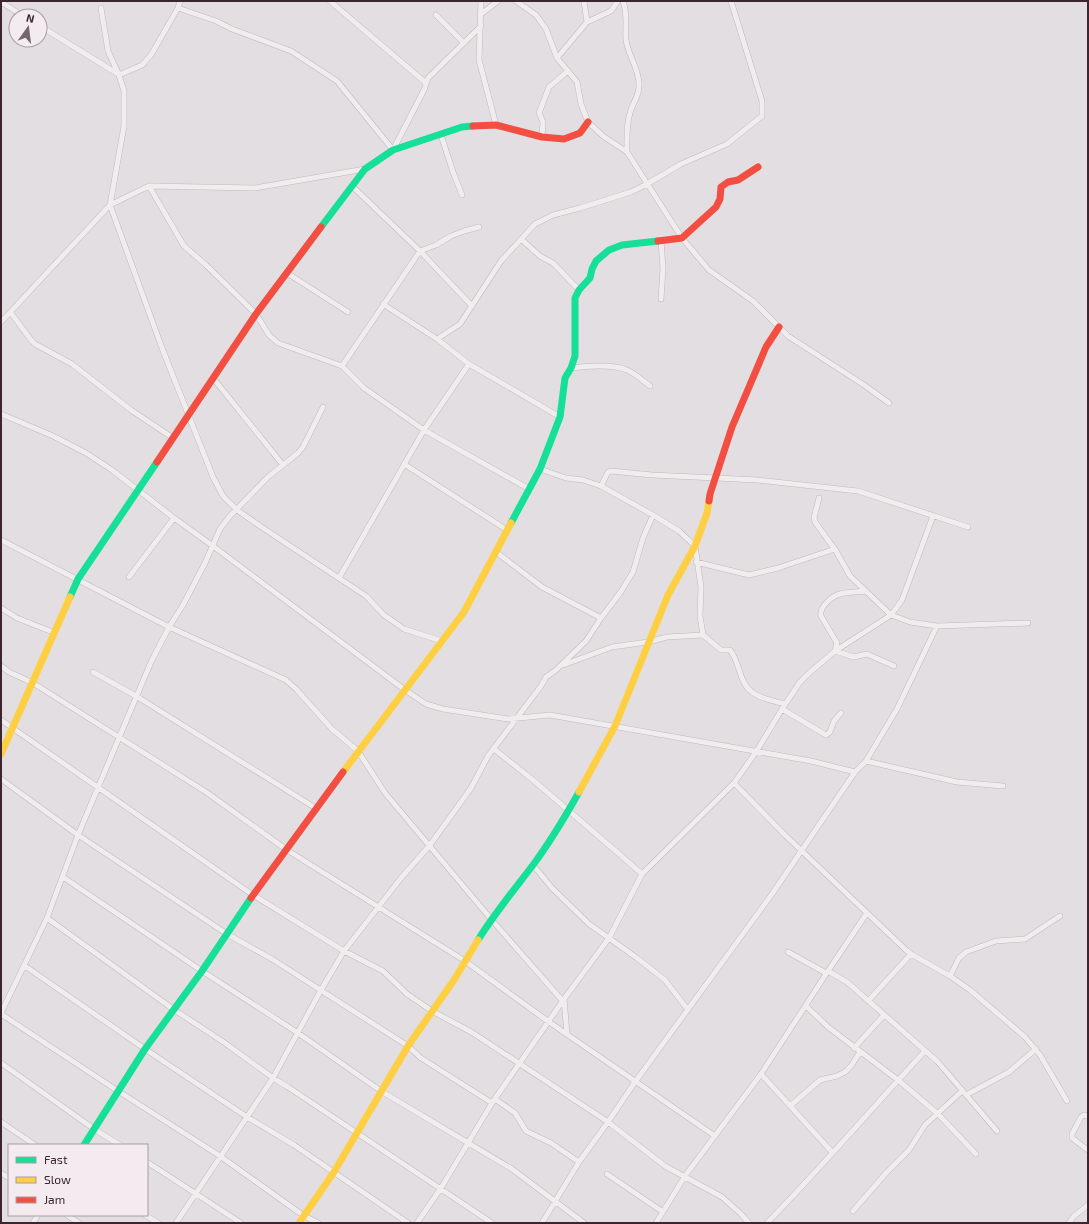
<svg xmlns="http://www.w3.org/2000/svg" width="1089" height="1224" font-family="'Exo 2',sans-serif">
	<rect width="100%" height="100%" fill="#e3dee1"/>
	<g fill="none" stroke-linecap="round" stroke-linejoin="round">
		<defs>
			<path id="street" d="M330 1 426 83
				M481 1 479 60 496 125
				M516 1 536 15 546 29 557 58 577 82 581 104 588 122 603 136 627 152 682 238 709 270 753 301 788 336 864 385 889 403
				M584 1 587 22
				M623 1C628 14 625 27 626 40 628 55 639 69 639 84 640 96 632 103 630 113 626 125 627 140 627 152
				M1 2 23 16
				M101 8 108 51 119 75 124 91V126L110 205 162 348 213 477 223 496 237 510 260 526 366 596 384 615 404 629 442 641
				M178 8 216 21 232 29 291 51 337 81 393 150 424 90 428 78 481 26
				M481 14 498 1
				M436 15 464 43
				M40 26 118 74
				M557 58 587 22 611 11 618 1
				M119 75 142 65 151 55 178 8 180 1
				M441 135 453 172 462 195
				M542 137 543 122 539 113 549 87 568 71
				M149 186 184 246 206 265 256 314 269 335 278 343 342 366 364 388 424 430 529 489
				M352 186 420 251 472 306
				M521 239 540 256 553 263 579 290
				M287 273 348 312
				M661 299 663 269 661 240
				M383 304 437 339 469 364 560 417
				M11 313 31 340 35 344 72 364 131 410 173 438
				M1 322 110 205 149 186 255 188 365 169
				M437 339 460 324 501 261 535 224 553 215 580 208 631 192 647 184 681 164 727 144 762 116V101L731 1
				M342 366 420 251 436 245 451 236 464 231 479 227
				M571 368C585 366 613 364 627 370 636 374 642 380 650 386
				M213 378 283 465
				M1 414 53 436 86 453 112 470 174 518 213 546 405 690 426 704 443 709 508 719 550 715 811 761 855 772
				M404 464 507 530
				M540 469 566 478 583 480 601 486 653 515 679 531 695 546 701 587 700 616 703 635 721 650H730C740 662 739 683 752 692 760 699 775 701 785 704
				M601 486 608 472 611 471 652 475 758 480 858 491 968 527
				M819 498 814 518 815 522 836 551 850 576 891 615 910 622 937 626 1028 623
				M1 540 169 627 286 680 296 689 332 729 358 751 385 793 491 919 561 999H564
				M496 552 542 587 601 618
				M696 562 749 575 778 568 835 549
				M129 577 174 518
				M339 578 424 430 469 364
				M865 591C857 592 848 592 840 594 832 596 819 607 821 616L837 643 835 651 854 657 867 654 894 666
				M1 608 17 618 55 633
				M563 665 612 647 648 642 667 637 703 635
				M1 666 9 672 33 683 206 792 287 850 465 961 549 1022 715 1136
				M93 672 136 696 317 809
				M782 709 826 735 830 732 834 721 841 713
				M1 720 253 895 344 951 383 971 407 994 432 1011 473 1033 608 1122 665 1166 722 1197 740 1213 749 1223
				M494 749 533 780 618 853 642 874
				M866 761 957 782 1003 786
				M1 779 78 835 227 934 272 959 408 1046 421 1058 492 1103
				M734 783 785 835 906 950 911 954 950 976 970 990 1025 1037 1040 1055 1067 1101
				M533 865 552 888 589 924 637 958 665 980 688 1010
				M63 877 202 971 298 1033 381 1091 512 1169 584 1223
				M47 918 173 1009 225 1043 273 1078 288 1087 492 1223
				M788 952 826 973
				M25 966 145 1049 247 1117 294 1145 408 1223
				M828 971 847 982 938 1062 997 1131
				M950 976 959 958 966 952 996 941 1025 939 1060 916
				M564 999 567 1034
				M868 1001 911 954
				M806 1006 828 1027 898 1080 938 1114 976 1154
				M1 1013 47 918 78 835 151 662 169 627 183 605 205 563 220 529 229 517 268 477 298 453 303 447 323 407
				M1 1014 118 1091 220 1156 304 1216 318 1223
				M854 1048 884 1015
				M1 1063 94 1129 120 1145
				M761 1074 832 1152
				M966 1095 1009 1072 1036 1049
				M495 1099 515 1113 526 1131 551 1143 579 1162
				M790 1106 820 1080 837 1076 845 1072 851 1066 860 1052
				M1088 1116 1084 1115 1081 1117 1072 1134V1138L1088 1150
				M1 1122 35 1145
				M147 1162 241 1223
				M1 1173 9 1178
				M607 1174 663 1212
				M853 1211 887 1172 909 1150 925 1125 962 1091
				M67 1215 79 1223
				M145 1215 158 1223
				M33 1223 38 1215
				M176 1223 273 1078 321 990 344 951 401 878 430 845 471 788 488 756 541 686 546 677 556 670 586 641 601 618 620 593 633 572 643 538 653 515
				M417 1223 441 1188 492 1103 564 999 609 938 642 874 734 783 756 752 782 709 800 682 808 674 835 651 891 615 902 600 933 516
				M542 1223 579 1162 608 1122 635 1082 772 894 855 772 866 761 897 709 937 626
				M656 1223 685 1176 761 1074 828 971 867 913
				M767 1223C821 1168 872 1108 925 1051
				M1069 1223 1074 1216 1088 1205"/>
		</defs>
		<use href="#street" stroke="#bfbabd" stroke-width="6"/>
		<use href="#street" stroke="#f0edef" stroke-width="5"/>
		<path stroke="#16e098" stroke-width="7" d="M321 227 365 169 393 150 462 127 473 126
			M511 523 540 469 560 417 565 378 571 368 575 356V298L579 290 590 278 592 269 596 261 609 250 622 245 658 241
			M70 597 78 579 157 462
			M478 940C494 914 514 890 533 865 550 842 565 817 579 792
			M84 1145 145 1049 202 971 251 898"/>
		<path stroke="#ffcf43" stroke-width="7" d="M1 754 70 597
			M343 772 464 612 511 523
			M579 792 615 726 668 595 695 546 707 513 709 501
			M299 1223 334 1172 408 1046 454 980 478 940"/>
		<path stroke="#f24e42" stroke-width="7" d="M473 126 496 125 542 137 564 139 580 133 588 122
			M658 241 682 238 716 207 720 199 721 187 728 182 738 180 758 167
			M157 462 256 314 321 227
			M709 501 710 494 732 427 766 347 779 327
			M251 898 343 772"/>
	</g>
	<rect width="1089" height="1224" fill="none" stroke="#3b2630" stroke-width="4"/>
	<rect x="8" y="1144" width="140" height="72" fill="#f3ebef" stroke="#a99ca3"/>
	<rect x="16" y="1157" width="20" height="6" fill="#16e098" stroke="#a99ca3"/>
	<text x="44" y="1164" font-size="12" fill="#3b2630">Fast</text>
	<rect x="16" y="1177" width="20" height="6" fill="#ffcf43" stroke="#a99ca3"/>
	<text x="44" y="1184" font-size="12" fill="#3b2630">Slow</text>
	<rect x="16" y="1197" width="20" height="6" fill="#f24e42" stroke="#a99ca3"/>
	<text x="44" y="1204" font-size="12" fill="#3b2630">Jam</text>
	<g transform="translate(28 28) rotate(14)"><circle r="19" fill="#f3ebef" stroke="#a99ca3"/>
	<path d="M0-3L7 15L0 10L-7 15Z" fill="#76666e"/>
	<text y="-6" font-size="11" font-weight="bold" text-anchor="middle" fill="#3b2630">N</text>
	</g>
</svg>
